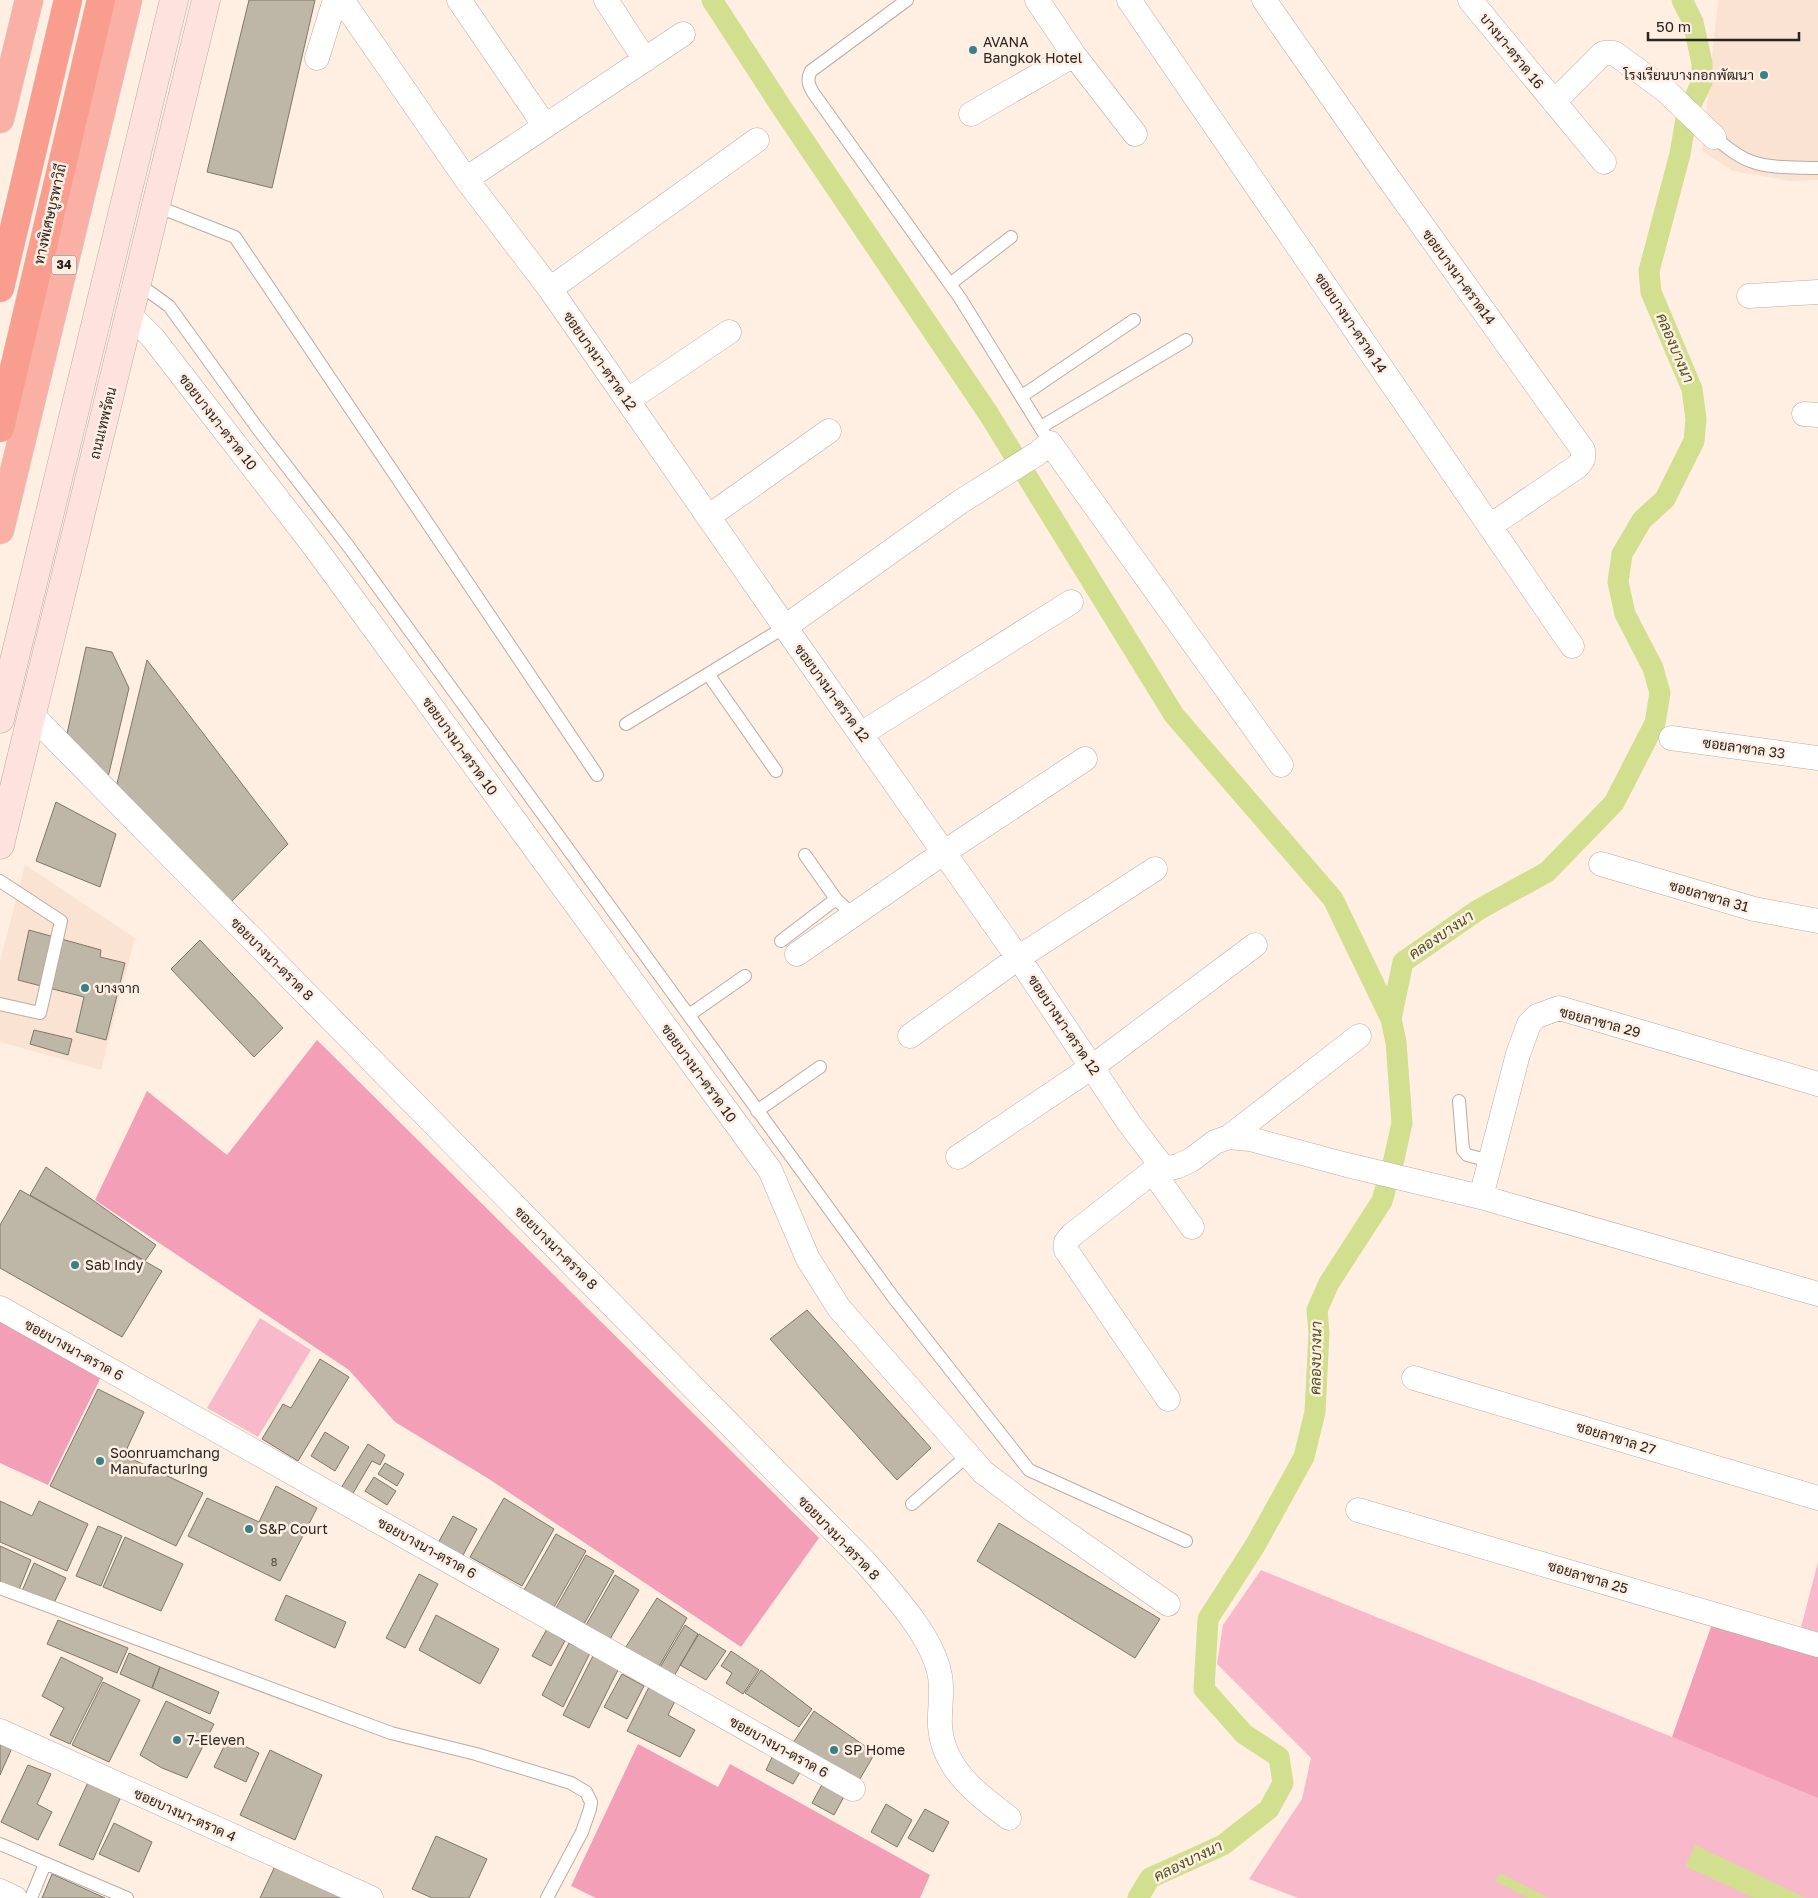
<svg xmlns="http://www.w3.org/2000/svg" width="1818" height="1898" font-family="'Golos Text',Sarabun,sans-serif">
	<rect width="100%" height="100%" fill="#ffefe3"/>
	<path fill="#fae3d2" d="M1718 0H1818V180L1790 181 1733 171 1702 151Z
		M25 865 135 938 101 1070 0 1042V961Z"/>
	<path fill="#f8bacb" d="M260 1318 311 1350 258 1437 207 1408Z
		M1818 1562V1637L1800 1631Z
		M1261 1570 1795 1787 1818 1798V1898H1298L1249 1879 1302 1799 1311 1758 1217 1664 1223 1625Z"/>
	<path fill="#f39fb7" d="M317 1040 819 1538 741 1647 489 1479 395 1422 349 1370 95 1200 147 1091 227 1155Z
		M0 1321 101 1377 48 1485 0 1463Z
		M1712 1624 1818 1656V1798L1672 1737Z
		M638 1744 718 1787 730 1764 930 1875 920 1898H596L571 1886Z"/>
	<path fill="#d1df8f" d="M1695 1845 1806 1898H1754L1685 1866Z
		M1500 1873 1549 1898H1529L1495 1881Z"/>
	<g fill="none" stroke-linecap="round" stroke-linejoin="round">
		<path stroke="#d1df8f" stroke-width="21" d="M712 0 782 108 988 413 1174 715 1333 899 1391 1019
			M1138 1898 1150 1878 1223 1845 1269 1809 1283 1783 1279 1757 1244 1734 1204 1689 1208 1619 1256 1544 1304 1457 1315 1412 1319 1333 1317 1310 1329 1283 1382 1201 1394 1159 1402 1123 1396 1042 1391 1019 1403 962 1478 910 1547 872 1614 803 1655 723 1660 693 1653 668 1625 614 1618 582 1622 554 1642 520 1665 499 1694 441 1696 419 1692 389 1651 292 1649 271 1680 154 1687 113 1702 82V63L1693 22 1682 0"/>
	</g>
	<path fill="#beb7a7" stroke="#7e7869" d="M249 0H315L272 188 207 172Z
		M86 647 112 652 129 688 106 786 65 743Z
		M147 660 288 844 229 904 115 792Z
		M56 802 116 834 100 887 36 861Z
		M29 930 101 950 100 957 125 963 106 1040 76 1032 84 997 18 980Z
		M200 940 283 1028 254 1057 171 969Z
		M34 1030 72 1039 68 1055 30 1044Z
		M46 1167 156 1245 145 1261 30 1195Z
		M20 1190 162 1271 122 1337 0 1268V1225Z
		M807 1310 931 1448 897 1480 770 1339Z
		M320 1359 349 1377 298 1461 262 1439 283 1404 291 1408Z
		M98 1389 144 1412 124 1455 203 1493 176 1546 50 1486Z
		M325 1432 349 1447 335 1471 311 1456Z
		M368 1444 385 1455 380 1465 372 1461 352 1495 341 1488Z
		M385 1463 404 1474 397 1486 378 1474Z
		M374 1477 396 1491 387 1505 365 1491Z
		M276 1486 317 1508 280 1581 188 1536 207 1498 259 1522Z
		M504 1498 554 1529 522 1586 470 1557Z
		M0 1501 32 1516 39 1501 88 1524 67 1571 0 1542Z
		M453 1516 477 1529 462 1557 438 1543Z
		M999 1523 1160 1619 1135 1658 977 1561Z
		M98 1526 122 1536 101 1586 76 1576Z
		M556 1534 586 1551 554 1607 524 1590Z
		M125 1537 183 1564 161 1611 103 1587Z
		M0 1546 31 1560 19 1590 0 1582Z
		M586 1555 614 1571 584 1624 556 1608Z
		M34 1563 66 1578 53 1605 22 1591Z
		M419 1574 438 1584 405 1648 386 1638Z
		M615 1575 639 1590 610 1639 586 1625Z
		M286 1595 346 1622 335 1648 275 1620Z
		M657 1598 687 1618 657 1670 624 1650Z
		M436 1615 499 1649 480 1684 419 1650Z
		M58 1620 128 1648 117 1673 47 1644Z
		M685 1625 698 1634 673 1678 659 1669Z
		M547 1629 565 1641 551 1666 532 1656Z
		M699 1634 726 1651 706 1680 680 1665Z
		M569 1643 590 1653 563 1707 542 1695Z
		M731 1651 759 1670 743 1694 726 1683 732 1673 721 1666Z
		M129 1653 160 1667 152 1688 120 1674Z
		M594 1654 619 1668 589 1728 563 1715Z
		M61 1657 103 1678 70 1744 50 1735 64 1708 42 1696Z
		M160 1667 219 1692 210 1714 152 1688Z
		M761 1670 812 1709 799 1727 745 1693Z
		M622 1674 644 1686 627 1719 604 1707Z
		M103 1682 140 1700 109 1762 72 1745Z
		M649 1687 675 1701 668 1715 695 1730 680 1757 627 1731Z
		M166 1701 214 1724 187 1778 162 1768 140 1755Z
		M814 1711 875 1753 857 1784 791 1746Z
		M228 1738 259 1753 246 1782 214 1767Z
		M0 1743 12 1748 0 1775Z
		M270 1750 322 1775 295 1840 240 1815Z
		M775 1751 803 1767 793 1784 766 1770Z
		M28 1765 51 1774 37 1804 52 1812 38 1840 1 1822Z
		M90 1778 123 1792 93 1860 59 1845Z
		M825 1779 847 1791 834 1815 812 1803Z
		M886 1804 912 1820 897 1847 871 1832Z
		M925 1809 949 1822 933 1852 908 1838Z
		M114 1823 152 1842 139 1872 99 1854Z
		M436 1836 487 1859 469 1898H432L412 1889Z
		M276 1864 341 1894 339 1898H260Z
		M52 1874 105 1898H42Z"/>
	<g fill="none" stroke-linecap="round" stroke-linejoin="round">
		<defs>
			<path id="service" d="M907 0 811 71C806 80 809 86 814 94L960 298 1050 443
				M1714 137C1725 146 1737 156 1750 161 1771 169 1796 167 1818 168
				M156 206 235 237 597 775
				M137 283 169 306 258 429 349 547 893 1297 1029 1470 1186 1541
				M950 284 1011 237
				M1022 396 1134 320
				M1041 427 1186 340
				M708 674 776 771
				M626 724 785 627
				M805 855 836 899 853 915
				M0 881 61 921 40 1013 0 1004
				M781 941 836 899
				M689 1015 745 976
				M1459 1101 1463 1150 1467 1155 1490 1161
				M757 1111 820 1067
				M912 1504 968 1455
				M0 1588 391 1733 476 1754 571 1783 586 1792 591 1802 590 1809 582 1832 547 1898
				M0 1844 127 1898
				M31 1898 45 1864"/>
			<path id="minor" d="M342 0 466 179 550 289 785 627 1026 969 1129 1123 1161 1165 1170 1168 1178 1166 1191 1160 1215 1142 1229 1137 1250 1139 1347 1165 1481 1197 1818 1294
				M459 0 545 126
				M606 0 645 60
				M1037 0 1074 55 1135 134
				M1129 0 1572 646
				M1264 0 1382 169 1583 450V459L1578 466 1490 526
				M1470 0 1604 162
				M317 58 335 0
				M1554 102 1601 55 1604 53H1614L1665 90 1714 137
				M971 114 1074 55
				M466 179 683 34
				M550 289 757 140
				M1749 296 1818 292
				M130 315 153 338 314 546 770 1170 808 1259 839 1308 983 1472 1029 1507 1168 1604
				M628 400 729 332
				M1804 414 1818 415
				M708 517 829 431
				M785 627 960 502 1038 453 1050 443 1281 765
				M32 715 865 1562C891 1592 933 1636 940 1676 943 1693 939 1710 940 1726 943 1769 977 1794 1009 1818
				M861 734 1071 602
				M1671 738 1818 758
				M1601 864 1754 909 1818 921
				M797 954 943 853 1085 759
				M910 1036 1018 958 1155 869
				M1229 1137 1359 1036
				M958 1157 1092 1067 1255 945
				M1161 1165 1072 1235 1066 1242V1250L1168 1399
				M1153 1172 1192 1227
				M1481 1197 1518 1054 1529 1024 1537 1016 1559 1008 1818 1084
				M0 1308 853 1789
				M1414 1378 1818 1498
				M1358 1510 1818 1645
				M0 1731 371 1898
				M0 1891 15 1898"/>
			<path id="secondary" d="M0 719 174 0
				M0 845 206 0"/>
			<path id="trunk" d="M0 119 29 0
				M0 530 128 0"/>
			<path id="motorway" d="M0 288 68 0
				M0 428 101 0"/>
		</defs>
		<use href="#service" stroke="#bbaca1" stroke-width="14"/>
		<use href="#minor" stroke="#bbaca1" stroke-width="25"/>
		<use href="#secondary" stroke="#bbaca1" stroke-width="29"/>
		<use href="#trunk" stroke="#d4d3d2" stroke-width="29"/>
		<use href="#motorway" stroke="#d4d3d2" stroke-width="29"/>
		<use href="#service" stroke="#fff" stroke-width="12"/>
		<use href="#minor" stroke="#fff" stroke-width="24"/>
		<use href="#secondary" stroke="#fde2dd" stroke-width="28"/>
		<use href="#trunk" stroke="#fab0a4" stroke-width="28"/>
		<use href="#motorway" stroke="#f99d8e" stroke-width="28"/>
	</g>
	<g fill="#398188" stroke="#ffefe3" stroke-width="2">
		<circle cx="973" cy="50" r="5"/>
		<circle cx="1764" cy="75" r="5"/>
		<circle cx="85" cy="988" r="5"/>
		<circle cx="75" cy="1265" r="5"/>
		<circle cx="100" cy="1461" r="5"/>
		<circle cx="249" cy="1529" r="5"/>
		<circle cx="177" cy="1740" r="5"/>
		<circle cx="834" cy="1750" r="5"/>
	</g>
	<g text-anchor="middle" stroke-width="5" stroke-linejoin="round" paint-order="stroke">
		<g font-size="11" fill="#4f4942">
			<text x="274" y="1566">8</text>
		</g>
		<rect fill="#ffefe3" stroke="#6a615a" stroke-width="1" x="51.5" y="255.5" width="25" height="19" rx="4"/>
		<g font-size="12" font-weight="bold" fill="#2a2420">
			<text x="64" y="269">34</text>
		</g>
		<g font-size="14" fill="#2a2420" stroke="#ffefe3" text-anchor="start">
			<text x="983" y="47">AVANA<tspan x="983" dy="16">Bangkok Hotel</tspan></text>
			<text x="1754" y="80" text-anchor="end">โรงเรียนบางกอกพัฒนา</text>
			<text x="95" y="993">บางจาก</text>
			<text x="85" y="1270">Sab Indy</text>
			<text x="110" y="1458">Soonruamchang<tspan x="110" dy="16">Manufacturing</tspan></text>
			<text x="259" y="1534">S&amp;P Court</text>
			<text x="187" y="1745">7-Eleven</text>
			<text x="844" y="1755">SP Home</text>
		</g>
		<g font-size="14" fill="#2a2420" stroke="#ffefe3">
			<text transform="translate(1512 51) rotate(51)" y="5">บางนา-ตราด 16</text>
			<text transform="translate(50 214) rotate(-77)" y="5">ทางพิเศษบูรพาวิถี</text>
			<text transform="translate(1459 277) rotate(54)" y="5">ซอยบางนา-ตราด14</text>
			<text transform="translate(1351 323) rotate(56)" y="5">ซอยบางนา-ตราด 14</text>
			<text transform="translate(600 361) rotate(55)" y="5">ซอยบางนา-ตราด 12</text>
			<text transform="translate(218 422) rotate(52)" y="5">ซอยบางนา-ตราด 10</text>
			<text transform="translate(103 423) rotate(-76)" y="5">ถนนเทพรัตน</text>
			<text transform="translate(832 693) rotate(54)" y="5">ซอยบางนา-ตราด 12</text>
			<text transform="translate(460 746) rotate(54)" y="5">ซอยบางนา-ตราด 10</text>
			<text transform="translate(1744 748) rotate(8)" y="5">ซอยลาซาล 33</text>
			<text transform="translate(1709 896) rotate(16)" y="5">ซอยลาซาล 31</text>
			<text transform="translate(272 959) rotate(45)" y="5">ซอยบางนา-ตราด 8</text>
			<text transform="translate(1600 1022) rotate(15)" y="5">ซอยลาซาล 29</text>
			<text transform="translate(1064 1025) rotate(56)" y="5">ซอยบางนา-ตราด 12</text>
			<text transform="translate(699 1073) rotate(54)" y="5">ซอยบางนา-ตราด 10</text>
			<text transform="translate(556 1248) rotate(45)" y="5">ซอยบางนา-ตราด 8</text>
			<text transform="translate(74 1350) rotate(29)" y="5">ซอยบางนา-ตราด 6</text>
			<text transform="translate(1616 1438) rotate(17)" y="5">ซอยลาซาล 27</text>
			<text transform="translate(839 1538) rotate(46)" y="5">ซอยบางนา-ตราด 8</text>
			<text transform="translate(427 1548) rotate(29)" y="5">ซอยบางนา-ตราด 6</text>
			<text transform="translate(1588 1577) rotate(17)" y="5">ซอยลาซาล 25</text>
			<text transform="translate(779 1747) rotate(29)" y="5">ซอยบางนา-ตราด 6</text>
			<text transform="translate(185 1815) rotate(24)" y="5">ซอยบางนา-ตราด 4</text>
		</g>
		<g font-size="15" font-style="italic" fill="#495117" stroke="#ffefe3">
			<text transform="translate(1675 348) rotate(67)" y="5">คลองบางนา</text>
			<text transform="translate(1441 935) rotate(-34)" y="5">คลองบางนา</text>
			<text transform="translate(1316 1358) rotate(-89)" y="5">คลองบางนา</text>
			<text transform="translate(1188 1861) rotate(-26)" y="5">คลองบางนา</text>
		</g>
	</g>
	<path d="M1648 32v8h151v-8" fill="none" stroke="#2a2420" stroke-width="2.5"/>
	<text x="1656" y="32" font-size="15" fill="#2a2420" stroke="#ffefe3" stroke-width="4" paint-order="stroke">50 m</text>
</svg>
